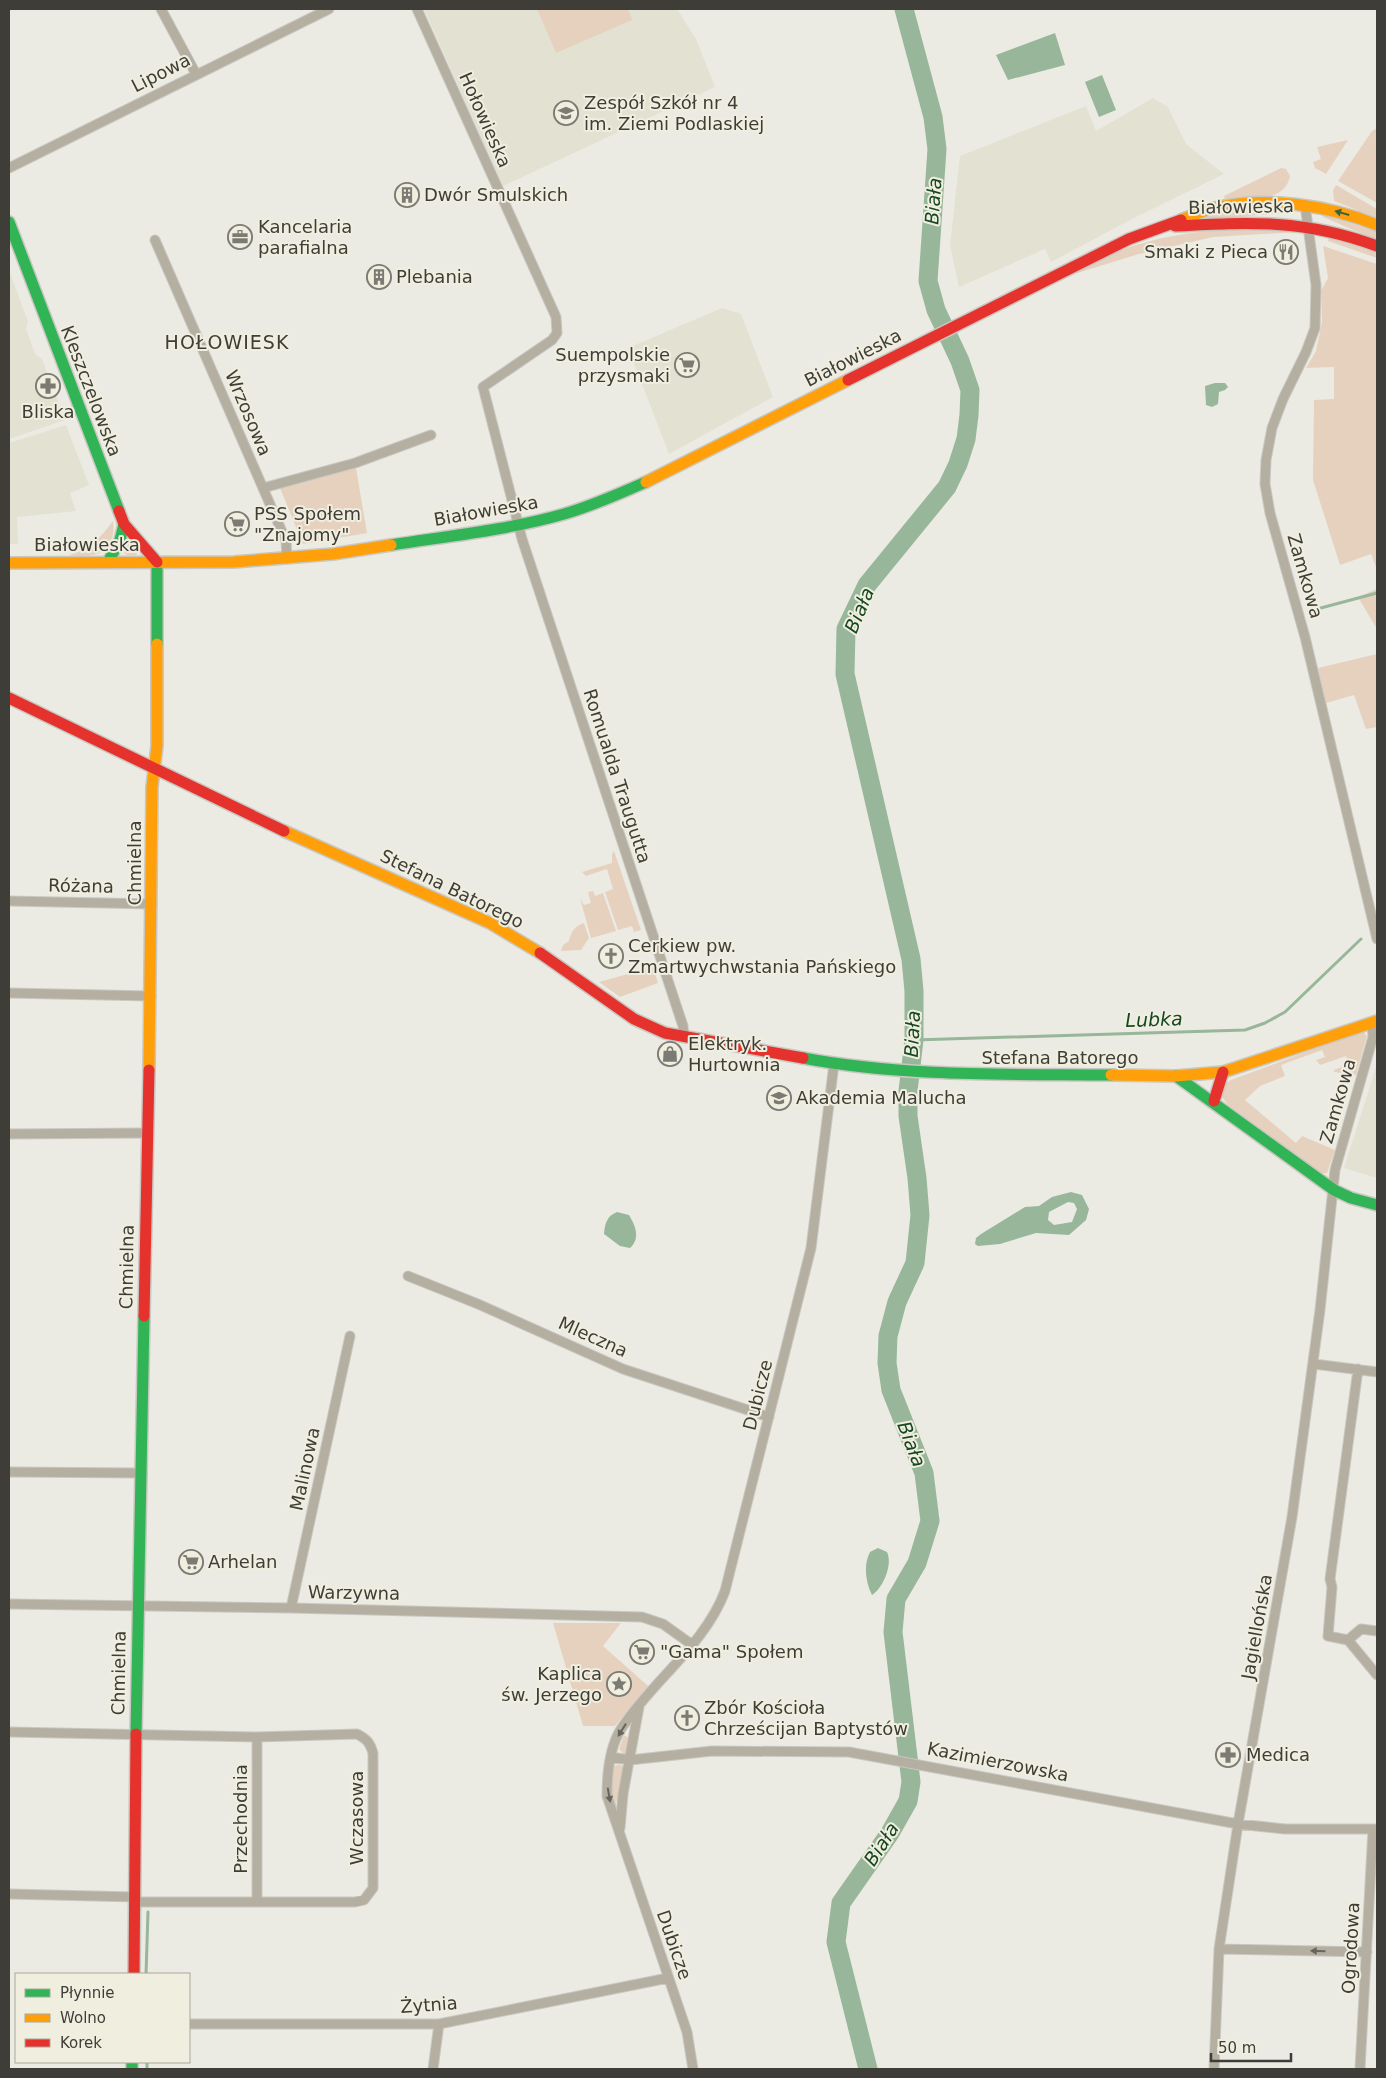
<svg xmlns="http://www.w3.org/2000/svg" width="1386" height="2078" font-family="'DejaVu Sans',sans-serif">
	<rect width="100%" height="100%" fill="#ecebe3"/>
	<path fill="#e3e1d2" d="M424 9H677L696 39 715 87 503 186Z
		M1153 98 1168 107 1186 144 1224 174 1134 218 1051 262 1045 249 959 287 950 245 960 156 1086 106 1096 131Z
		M9 270 28 322 26 329 35 354 42 359 65 420 9 439Z
		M722 308 741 314 773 397 669 454 628 348Z
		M66 425 89 485 70 493 76 511 17 517 18 544H9V443Z
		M1377 1064V1178L1344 1168Z"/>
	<path fill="#e6d1bf" d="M537 9H628L632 20 556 53Z
		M1377 128V203L1338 181 1372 131Z
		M1348 140 1326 174 1315 168 1313 162 1321 159 1317 147Z
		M1281 168 1286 169 1290 176C1285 204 1246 198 1225 200L1224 196Z
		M1336 185 1377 209V218L1334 201 1333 190Z
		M1255 209H1285V213L1190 221 1228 212Z
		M1323 214 1377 232V240L1323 217Z
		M1259 228 1296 230 1299 232 1213 237 1139 254 1071 275C1087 267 1103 258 1119 251 1163 234 1212 229 1259 228Z
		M1329 237 1377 253V258L1328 241Z
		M1323 246 1377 264V570L1371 554 1340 565 1313 480 1314 400 1334 399V367L1306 368 1316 351 1322 322 1321 291 1328 278Z
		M356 468 367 533 303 544 280 488Z
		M113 521C117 553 94 559 68 555 88 552 101 537 113 521Z
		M129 541 138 552 136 555H127L124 553Z
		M1377 589V629L1358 597Z
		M1377 654V727L1366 729 1354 695 1326 703 1318 668Z
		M614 851 641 930 634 932 632 926 618 930 605 892 613 889 607 869 586 876 582 872 612 863V854Z
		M593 891 595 896 603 893 616 931 591 938 580 898 584 905 591 903 588 892Z
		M584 923 589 938 581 950 561 951 563 945 569 941C571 931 575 926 584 923Z
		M653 967 658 983 620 997 599 982Z
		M1362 1031 1367 1036 1356 1075 1334 1072V1070L1349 1064 1346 1056 1320 1065 1316 1060 1325 1057 1322 1050 1281 1065 1285 1076 1260 1086 1245 1100 1296 1143 1302 1136 1335 1150 1327 1173H1320L1228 1105 1222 1097 1223 1085 1231 1080Z
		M553 1623H621L603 1646 648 1686 615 1726H583Z
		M624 1735 629 1738 626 1753 624 1754 619 1749Z
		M620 1764 624 1768C623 1782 617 1795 615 1809 611 1795 609 1780 614 1766Z"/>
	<path fill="#97b69a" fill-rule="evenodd" d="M1055 33 1065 65 1008 80 996 55Z
		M1102 75 1116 110 1099 117 1085 82Z
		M1215 383H1225L1228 387 1225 390 1219 392 1218 404 1212 407 1206 405 1205 386Z
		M1071 1192 1082 1195 1089 1209 1086 1220 1069 1235 1036 1233 1000 1244 978 1246 975 1244 976 1238 981 1234 1025 1207 1039 1206 1052 1197ZM1068 1202 1074 1203 1077 1209 1072 1222 1054 1225 1048 1220 1049 1212Z
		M617 1212 629 1215C635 1225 641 1238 630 1248L620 1246 604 1234C605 1223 607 1216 617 1212Z
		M878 1548 887 1552C893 1565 883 1588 872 1595 866 1583 863 1565 870 1552Z"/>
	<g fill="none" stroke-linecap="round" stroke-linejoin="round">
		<path stroke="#97b69a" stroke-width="3" d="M1317 609 1377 593
			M914 1040 1245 1030 1265 1023 1285 1012 1361 939
			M146 1974 148 1912
			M147 2069V2062"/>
		<path stroke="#97b69a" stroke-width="19" d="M868 2069 836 1942 841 1903 890 1833 908 1801 911 1782 893 1632 896 1599 917 1563 930 1521 924 1473 891 1390 887 1363 888 1336 897 1302 915 1263 920 1215 917 1178 908 1116V1091L914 1040V991L911 959 845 674 846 629 867 585 947 487 958 464 966 439 969 415 970 390 960 361 936 310 928 281 937 149 933 117 904 9"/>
		<defs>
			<path id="street" d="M161 9 196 74
				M417 9 556 317 557 333 552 340 483 387 522 539 683 1026 684 1037
				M9 168 329 9
				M1305 205 1316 285 1315 328 1306 352 1283 399 1272 428 1266 460 1265 484 1270 513 1305 637 1377 939
				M155 240 286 541 287 559
				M263 488 355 463 431 435
				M9 901 152 904
				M9 993 151 996
				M9 1134 148 1133
				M408 1276 478 1304 623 1369 769 1417
				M1314 1364 1377 1372
				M1358 1369 1330 1579 1332 1587 1328 1636 1348 1640 1377 1675
				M9 1472 141 1473
				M9 1604 291 1608 642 1617 663 1624 691 1644
				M291 1608 350 1336
				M1348 1640 1361 1629 1377 1631
				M9 1732 257 1737 357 1734C367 1739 370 1743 373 1753V1888L364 1900 355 1902H136
				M611 1757 630 1760 712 1751 849 1752 1238 1824 1285 1829H1377
				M620 1828 623 1794 639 1707
				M9 1894 136 1897
				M257 1901V1737
				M1219 1949 1367 1952
				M189 2024H439L668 1978
				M433 2069 439 2024
				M693 2069 687 2032 607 1796C607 1774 609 1748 621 1729 652 1681 705 1645 725 1591L811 1248 834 1064
				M1214 2069 1219 1949 1238 1824 1292 1517 1320 1310 1335 1170 1373 1037 1372 1022
				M1360 2069 1373 1829"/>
			<path id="fast" d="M9 222 119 511
				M391 545C449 536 508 530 564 514 592 506 619 494 646 482
				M108 562 120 540 124 524
				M157 562V644
				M803 1058C904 1077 1008 1074 1111 1075
				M1176 1076 1334 1190 1351 1198 1377 1205
				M136 1734 144 1316
				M132 2062V2069"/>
			<path id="slow" d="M1181 220C1192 216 1203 210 1214 208 1266 196 1328 205 1377 225
				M646 482 848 380
				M9 563 234 562 333 554 391 545
				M284 831 490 923 540 953
				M149 1070 152 787 157 746V644
				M1111 1075 1176 1076 1223 1072 1377 1021"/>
			<path id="jam" d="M1175 226C1250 222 1305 219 1377 246
				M848 380 1129 239 1181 220
				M119 511 124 524 157 562
				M9 698 284 831
				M540 953 634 1019 665 1033 803 1058
				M1214 1101 1223 1072
				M144 1316 149 1070
				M134 1974 136 1734"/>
		</defs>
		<use href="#street" stroke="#c8c7c1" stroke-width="11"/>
		<use href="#fast" stroke="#c8c7c1" stroke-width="14"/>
		<use href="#slow" stroke="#c8c7c1" stroke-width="14"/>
		<use href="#jam" stroke="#c8c7c1" stroke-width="14"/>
		<use href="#street" stroke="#b5afa2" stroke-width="9"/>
		<use href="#fast" stroke="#30b455" stroke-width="11"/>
		<use href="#slow" stroke="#ff9f0a" stroke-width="11"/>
		<use href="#jam" stroke="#e5322d" stroke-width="11"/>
	</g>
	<defs><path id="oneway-solid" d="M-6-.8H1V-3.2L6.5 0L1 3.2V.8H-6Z" transform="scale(1.25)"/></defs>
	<use fill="#3a6140" href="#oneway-solid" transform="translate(1342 213) rotate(-164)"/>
	<g fill="#68655c">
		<use href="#oneway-solid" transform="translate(622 1730) rotate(122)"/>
		<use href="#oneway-solid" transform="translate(609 1795) rotate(80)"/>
		<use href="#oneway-solid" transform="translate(1318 1951) rotate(-179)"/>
	</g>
	<defs>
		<symbol id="school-ring" viewBox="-11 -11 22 22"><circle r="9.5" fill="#f0eedf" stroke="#7b7a73" stroke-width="1.5"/><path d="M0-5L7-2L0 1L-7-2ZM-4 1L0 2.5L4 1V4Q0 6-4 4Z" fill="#7b7a73"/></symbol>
		<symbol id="building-ring" viewBox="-11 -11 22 22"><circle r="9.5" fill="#f0eedf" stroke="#7b7a73" stroke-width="1.5"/><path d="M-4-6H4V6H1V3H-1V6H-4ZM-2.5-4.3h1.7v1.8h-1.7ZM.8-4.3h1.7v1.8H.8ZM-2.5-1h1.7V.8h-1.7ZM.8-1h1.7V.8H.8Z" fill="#7b7a73"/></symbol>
		<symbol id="office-ring" viewBox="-11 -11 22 22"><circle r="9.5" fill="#f0eedf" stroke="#7b7a73" stroke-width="1.5"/><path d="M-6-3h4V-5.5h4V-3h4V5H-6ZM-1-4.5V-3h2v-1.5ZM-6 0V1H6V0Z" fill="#7b7a73"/></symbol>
		<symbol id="restaurant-ring" viewBox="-11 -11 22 22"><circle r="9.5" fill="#f0eedf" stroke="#7b7a73" stroke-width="1.5"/><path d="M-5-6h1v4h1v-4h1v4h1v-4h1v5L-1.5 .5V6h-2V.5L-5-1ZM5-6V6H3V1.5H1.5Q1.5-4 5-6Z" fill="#7b7a73"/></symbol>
		<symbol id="supermarket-ring" viewBox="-11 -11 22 22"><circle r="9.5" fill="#f0eedf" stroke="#7b7a73" stroke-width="1.5"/><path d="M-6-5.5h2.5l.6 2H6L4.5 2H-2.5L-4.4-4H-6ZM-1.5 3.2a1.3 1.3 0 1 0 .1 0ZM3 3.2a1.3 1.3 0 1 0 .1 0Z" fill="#7b7a73"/></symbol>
		<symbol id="pharmacy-ring" viewBox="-11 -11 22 22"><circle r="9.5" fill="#f0eedf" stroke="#7b7a73" stroke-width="1.5"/><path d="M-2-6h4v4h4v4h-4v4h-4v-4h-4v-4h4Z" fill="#7b7a73"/></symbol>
		<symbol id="church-ring" viewBox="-11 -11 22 22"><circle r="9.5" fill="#f0eedf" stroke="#7b7a73" stroke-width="1.5"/><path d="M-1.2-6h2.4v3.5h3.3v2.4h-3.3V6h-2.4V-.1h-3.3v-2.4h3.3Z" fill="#7b7a73"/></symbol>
		<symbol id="shop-ring" viewBox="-11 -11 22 22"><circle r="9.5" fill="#f0eedf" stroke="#7b7a73" stroke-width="1.5"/><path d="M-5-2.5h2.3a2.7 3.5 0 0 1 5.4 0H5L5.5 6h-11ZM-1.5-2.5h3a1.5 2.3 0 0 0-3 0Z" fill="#7b7a73"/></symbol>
		<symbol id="sight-ring" viewBox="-11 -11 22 22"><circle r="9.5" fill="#f0eedf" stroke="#7b7a73" stroke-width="1.5"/><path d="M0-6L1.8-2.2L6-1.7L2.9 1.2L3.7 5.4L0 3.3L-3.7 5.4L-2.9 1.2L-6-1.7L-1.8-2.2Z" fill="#7b7a73"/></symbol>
	</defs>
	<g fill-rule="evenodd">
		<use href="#school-ring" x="552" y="99" width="28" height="28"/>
		<use href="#building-ring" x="393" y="181" width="28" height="28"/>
		<use href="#office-ring" x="226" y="223" width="28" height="28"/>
		<use href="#restaurant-ring" x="1272" y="238" width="28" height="28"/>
		<use href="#building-ring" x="365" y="263" width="28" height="28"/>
		<use href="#supermarket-ring" x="673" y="351" width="28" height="28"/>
		<use href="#pharmacy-ring" x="34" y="372" width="28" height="28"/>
		<use href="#supermarket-ring" x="223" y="510" width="28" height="28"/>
		<use href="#church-ring" x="597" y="942" width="28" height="28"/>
		<use href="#shop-ring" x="656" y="1040" width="28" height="28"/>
		<use href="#school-ring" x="765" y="1084" width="28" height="28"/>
		<use href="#supermarket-ring" x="177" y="1548" width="28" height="28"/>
		<use href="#supermarket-ring" x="628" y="1638" width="28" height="28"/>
		<use href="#sight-ring" x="605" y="1670" width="28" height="28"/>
		<use href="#church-ring" x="673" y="1704" width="28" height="28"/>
		<use href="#pharmacy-ring" x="1214" y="1741" width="28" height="28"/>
	</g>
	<g text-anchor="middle" stroke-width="4" stroke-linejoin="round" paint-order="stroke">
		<g font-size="18" fill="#3e3d37" stroke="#f0eedf">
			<text transform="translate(161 73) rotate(-27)" y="6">Lipowa</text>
			<text transform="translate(485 120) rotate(66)" y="6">Hołowieska</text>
			<text transform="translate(1241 207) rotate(-1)" y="6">Białowieska</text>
			<text transform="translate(853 358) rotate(-27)" y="6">Białowieska</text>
			<text transform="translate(91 391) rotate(69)" y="6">Kleszczelowska</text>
			<text transform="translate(248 413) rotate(67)" y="6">Wrzosowa</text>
			<text transform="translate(486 511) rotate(-10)" y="6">Białowieska</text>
			<text x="87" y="551">Białowieska</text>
			<text transform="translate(1305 576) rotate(74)" y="6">Zamkowa</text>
			<text transform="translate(617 776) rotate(72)" y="6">Romualda Traugutta</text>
			<text transform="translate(135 863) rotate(-90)" y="6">Chmielna</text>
			<text transform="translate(81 886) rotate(1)" y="6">Różana</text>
			<text transform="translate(452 889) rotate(26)" y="6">Stefana Batorego</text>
			<text x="1060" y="1064">Stefana Batorego</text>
			<text transform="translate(1338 1101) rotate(-74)" y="6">Zamkowa</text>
			<text transform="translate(127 1267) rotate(-89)" y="6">Chmielna</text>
			<text transform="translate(593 1337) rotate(24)" y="6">Mleczna</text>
			<text transform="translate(758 1395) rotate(-76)" y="6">Dubicze</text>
			<text transform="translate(305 1469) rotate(-78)" y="6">Malinowa</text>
			<text transform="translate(354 1593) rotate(1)" y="6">Warzywna</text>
			<text transform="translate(1257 1627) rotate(-80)" y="6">Jagiellońska</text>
			<text transform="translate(119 1673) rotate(-89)" y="6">Chmielna</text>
			<text transform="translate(998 1762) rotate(11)" y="6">Kazimierzowska</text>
			<text transform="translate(357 1818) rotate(-90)" y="6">Wczasowa</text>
			<text transform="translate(241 1819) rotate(-90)" y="6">Przechodnia</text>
			<text transform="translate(674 1945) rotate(71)" y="6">Dubicze</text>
			<text transform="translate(1351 1948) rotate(-87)" y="6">Ogrodowa</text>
			<text transform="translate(429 2005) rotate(-4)" y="6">Żytnia</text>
		</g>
		<g font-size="18" fill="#3e3d37" stroke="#f0eedf" text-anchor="start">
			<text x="584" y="109">Zespół Szkół nr 4<tspan x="584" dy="21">im. Ziemi Podlaskiej</tspan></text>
			<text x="424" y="201">Dwór Smulskich</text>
			<text x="258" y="233">Kancelaria<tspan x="258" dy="21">parafialna</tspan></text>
			<text x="1268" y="258" text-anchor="end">Smaki z Pieca</text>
			<text x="396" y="283">Plebania</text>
			<text x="670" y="361" text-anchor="end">Suempolskie<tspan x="670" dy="21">przysmaki</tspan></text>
			<text x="48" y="418" text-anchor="middle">Bliska</text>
			<text x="254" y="520">PSS Społem<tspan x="254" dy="21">"Znajomy"</tspan></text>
			<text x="628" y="952">Cerkiew pw.<tspan x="628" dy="21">Zmartwychwstania Pańskiego</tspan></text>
			<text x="688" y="1050">Elektryk.<tspan x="688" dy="21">Hurtownia</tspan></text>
			<text x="796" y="1104">Akademia Malucha</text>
			<text x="208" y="1568">Arhelan</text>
			<text x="660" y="1658">"Gama" Społem</text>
			<text x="602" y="1680" text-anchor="end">Kaplica<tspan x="602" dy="21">św. Jerzego</tspan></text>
			<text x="704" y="1714">Zbór Kościoła<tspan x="704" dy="21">Chrześcijan Baptystów</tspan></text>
			<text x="1246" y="1761">Medica</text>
		</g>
		<g font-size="19" font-style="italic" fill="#154722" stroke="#f0eedf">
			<text transform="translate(933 201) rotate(-86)" y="7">Biała</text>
			<text transform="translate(859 610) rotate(-67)" y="7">Biała</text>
			<text transform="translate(1154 1019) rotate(-2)" y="7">Lubka</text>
			<text transform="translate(912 1034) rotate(-87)" y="7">Biała</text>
			<text transform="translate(912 1444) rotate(69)" y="7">Biała</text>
			<text transform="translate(881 1844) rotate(-57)" y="7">Biała</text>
		</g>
		<g font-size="19" letter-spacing="1" fill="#3e3d37" stroke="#f0eedf">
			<text x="227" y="349">HOŁOWIESK</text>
		</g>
	</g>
	<rect width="1386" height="2078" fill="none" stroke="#3e3d37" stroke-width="20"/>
	<rect x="15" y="1973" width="175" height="90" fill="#f0eedf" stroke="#a9a79c"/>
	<rect x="25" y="1989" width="25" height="8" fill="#30b455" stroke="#a9a79c"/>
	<text x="60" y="1998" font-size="15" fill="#3e3d37">Płynnie</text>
	<rect x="25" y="2014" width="25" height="8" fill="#ff9f0a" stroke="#a9a79c"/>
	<text x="60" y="2023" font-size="15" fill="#3e3d37">Wolno</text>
	<rect x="25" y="2039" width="25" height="8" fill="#e5322d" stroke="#a9a79c"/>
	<text x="60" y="2048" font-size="15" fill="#3e3d37">Korek</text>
	<path d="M1211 2053v8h80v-8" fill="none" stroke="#3e3d37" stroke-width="2.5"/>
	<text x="1218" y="2053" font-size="15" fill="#3e3d37" stroke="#f0eedf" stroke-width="4" paint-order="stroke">50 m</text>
</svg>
